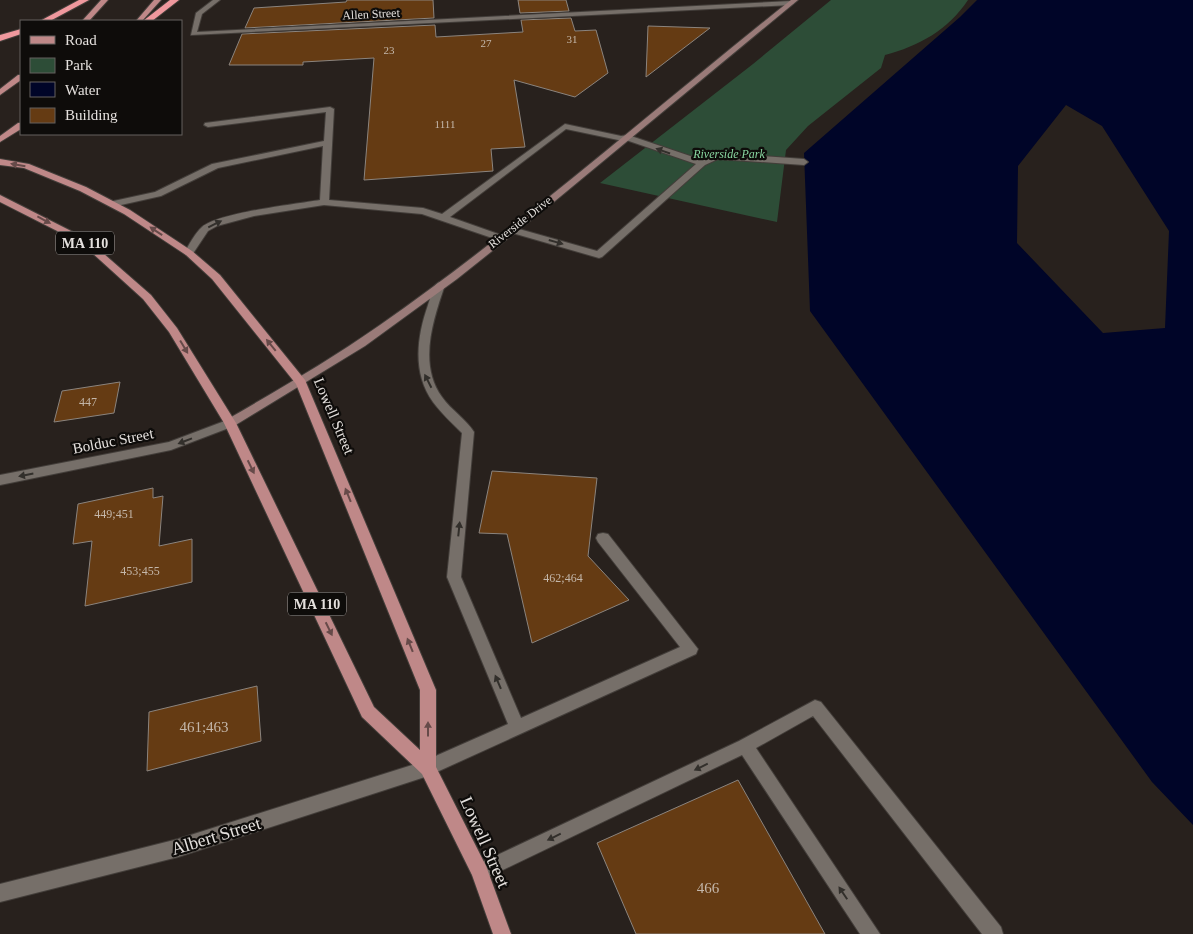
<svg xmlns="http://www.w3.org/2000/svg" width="1193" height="934" font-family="'Times New Roman',serif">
	<rect width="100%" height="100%" fill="#28211d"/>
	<path fill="#2d4d37" d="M831 0H968C948 30 919 46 885 55L881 68 808 126 786 150 777 222 600 183 753 64Z"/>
	<path fill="#000528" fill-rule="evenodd" d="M977 0H1193V825L1152 782 810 311 804 153 960 17ZM1066 105 1102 126 1169 231 1165 328 1103 333 1017 243 1018 166Z"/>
	<path fill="#653b13" stroke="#8b847e" d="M347 0H433L434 18 245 28 254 8 346 2Z
		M518 0H566L569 11 520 13Z
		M571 18 575 31 596 30 608 73 575 97 514 80 525 147 491 149 493 171 364 180 374 58 303 62V65H229L242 34 435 25 436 37 523 32 521 20Z
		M648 26 710 28 646 77Z
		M120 382 114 413 54 422 62 391Z
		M492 471 597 478 588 556 629 600 532 643 507 534 479 533Z
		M153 488V498L163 496 159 546 192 539V582L85 606 92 541 73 544 78 504Z
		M257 686 261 741 147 771 149 712Z
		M738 780 825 934H636L597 843Z"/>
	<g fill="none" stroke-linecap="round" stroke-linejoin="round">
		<defs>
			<path id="service" d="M330 107 334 109 329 200 423 208 442 214 565 124 621 136 628 135 702 160 717 153 804 159 808 162 804 165 718 159 705 165 602 257 599 258 509 232 507 230 512 227 597 251 696 164 626 140 623 141 566 129 450 217 504 236V240L501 241 422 214 324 205 254 216 217 226 208 231 192 255H186L184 253C189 245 195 233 202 227 218 213 296 204 320 200L323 146 218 168 161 196 112 207 107 204 109 202 155 192 212 164 324 141 326 112 208 127 204 125 205 123Z
				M440 282 445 285C433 320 418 364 442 397 451 410 466 419 474 432L461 577 521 718 680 647 598 542 596 538 598 534 603 533 608 534 698 649 696 654 428 776 422 774 420 768 422 762 508 724 447 577 462 433C452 423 441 413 433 402 412 373 417 336 428 305 431 298 432 284 440 282Z
				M815 700 821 702 1001 927 1003 934H982L813 716 756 748 880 934H860L742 755 486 878 480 881 474 878 471 872 474 866 739 741Z"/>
			<path id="minor" d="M213 0H220L202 14 197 32 791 1 794 3 791 5 191 35 196 13Z
				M230 419 234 420 236 423 234 426 171 450 0 485V475L169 442Z
				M428 760 434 762 436 768 434 774 428 776 178 857 0 902V884L178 839Z"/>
			<path id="secondary" d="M791 0H798L555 201 457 279 365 346 234 426H226L224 423 226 420C278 390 330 360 380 325 523 225 654 109 791 0Z"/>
			<path id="primary" d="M101 0H108L89 21H82Z
				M154 0H161L142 21H136Z
				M18 75H21V80L0 95V89Z
				M18 123H21V129L0 142V136Z
				M0 159 29 164 86 187 130 210 192 251 220 275 305 380 436 690V767L486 866 511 934H493L472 875 422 774 362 717 224 423 169 332 143 299 90 251 71 238 0 202V195L77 234 96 247 151 295 177 328 236 423 374 707 420 750V690L296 384 212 279 186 255 124 214 80 191 24 168 0 165Z"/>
			<path id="motorway" d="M79 0H89L50 21H40Z
				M170 0H179L152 21H143Z
				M21 29V34L0 41V35Z"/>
		</defs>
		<use href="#service" stroke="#433e3a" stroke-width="2"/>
		<use href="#minor" stroke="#433e3a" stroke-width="2"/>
		<use href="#secondary" stroke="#433e3a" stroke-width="2"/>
		<use href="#primary" stroke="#433e3a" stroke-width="2"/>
		<use href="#motorway" stroke="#433e3a" stroke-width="2"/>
		<use href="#service" fill="#766f69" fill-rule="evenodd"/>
		<use href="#minor" fill="#766f69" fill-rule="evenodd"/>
		<use href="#secondary" fill="#9a7b79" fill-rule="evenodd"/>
		<use href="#primary" fill="#bf8888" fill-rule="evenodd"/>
		<use href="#motorway" fill="#ef989d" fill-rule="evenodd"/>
	</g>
	<defs><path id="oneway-solid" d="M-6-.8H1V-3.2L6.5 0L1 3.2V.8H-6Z" transform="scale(1.25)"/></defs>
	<g fill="#322f2b">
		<use href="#oneway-solid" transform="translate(663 151) rotate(-161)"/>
		<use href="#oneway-solid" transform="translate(215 224) rotate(-26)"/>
		<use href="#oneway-solid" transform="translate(556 242) rotate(16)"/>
		<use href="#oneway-solid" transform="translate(428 381) rotate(-117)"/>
		<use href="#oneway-solid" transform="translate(185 441) rotate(159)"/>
		<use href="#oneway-solid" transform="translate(26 475) rotate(169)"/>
		<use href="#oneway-solid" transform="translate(459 529) rotate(-84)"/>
		<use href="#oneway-solid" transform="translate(498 682) rotate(-113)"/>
		<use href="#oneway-solid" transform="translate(701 767) rotate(154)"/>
		<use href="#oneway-solid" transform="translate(554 837) rotate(154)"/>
		<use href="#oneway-solid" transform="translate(843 893) rotate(-124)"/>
	</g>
	<g fill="#664a49">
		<use href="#oneway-solid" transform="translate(18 165) rotate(-170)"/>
		<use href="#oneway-solid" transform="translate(44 220) rotate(28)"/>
		<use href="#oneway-solid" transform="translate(156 231) rotate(-146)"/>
		<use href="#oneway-solid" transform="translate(271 345) rotate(-129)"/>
		<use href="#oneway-solid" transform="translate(184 347) rotate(59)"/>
		<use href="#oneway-solid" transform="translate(251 467) rotate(64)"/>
		<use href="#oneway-solid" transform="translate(348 495) rotate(-112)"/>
		<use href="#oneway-solid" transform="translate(329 629) rotate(64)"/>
		<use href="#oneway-solid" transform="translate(410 645) rotate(-112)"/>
		<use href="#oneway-solid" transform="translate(428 729) rotate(-90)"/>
	</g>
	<g text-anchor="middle" stroke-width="4.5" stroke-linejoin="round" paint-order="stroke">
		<g font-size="11" fill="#c4b7aa">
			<text x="572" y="43">31</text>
			<text x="486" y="47">27</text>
			<text x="389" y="54">23</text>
			<text x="445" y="128">1111</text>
		</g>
		<g font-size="12" fill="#e4e0dd" stroke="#0e0c0a">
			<text transform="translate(371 14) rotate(-3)" y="4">Allen Street</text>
			<text transform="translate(520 222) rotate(-38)" y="4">Riverside Drive</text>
		</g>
		<g font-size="12" font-style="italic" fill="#89d7a1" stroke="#0e0c0a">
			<text x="729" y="158">Riverside Park</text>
		</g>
		<g font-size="12" fill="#c4b7aa">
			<text x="88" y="406">447</text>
			<text x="114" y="518">449;451</text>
			<text x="140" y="575">453;455</text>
			<text x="563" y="582">462;464</text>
		</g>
		<g fill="#0e0c0a" stroke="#a4a09e" stroke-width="1">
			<rect x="56" y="231.5" width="58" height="23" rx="4"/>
			<rect x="288" y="592.5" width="58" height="23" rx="4"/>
		</g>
		<g font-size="14" font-weight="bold" fill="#e4e0dd">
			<text x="85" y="248">MA 110</text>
			<text x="317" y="609">MA 110</text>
		</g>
		<g font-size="15" fill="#e4e0dd" stroke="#0e0c0a">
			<text transform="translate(334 416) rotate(67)" y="5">Lowell Street</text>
			<text transform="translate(113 441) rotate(-11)" y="5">Bolduc Street</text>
		</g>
		<g font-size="15" fill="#c4b7aa">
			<text x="204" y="732">461;463</text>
			<text x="708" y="893">466</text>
		</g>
		<g font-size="18" fill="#e4e0dd" stroke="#0e0c0a">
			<text transform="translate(216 836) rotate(-17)" y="6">Albert Street</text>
			<text transform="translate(485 842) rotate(66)" y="6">Lowell Street</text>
		</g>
	</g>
	<rect x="20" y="20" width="162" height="115" fill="#0e0c0a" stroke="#64615e"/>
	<rect x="30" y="36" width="25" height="8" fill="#bf8888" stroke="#64615e"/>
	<text x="65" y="45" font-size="15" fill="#e4e0dd">Road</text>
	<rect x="30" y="58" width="25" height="15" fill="#2d4d37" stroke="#64615e"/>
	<text x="65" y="70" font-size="15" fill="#e4e0dd">Park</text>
	<rect x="30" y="82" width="25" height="15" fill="#000528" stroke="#64615e"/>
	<text x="65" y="95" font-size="15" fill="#e4e0dd">Water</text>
	<rect x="30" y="108" width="25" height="15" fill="#653b13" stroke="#64615e"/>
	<text x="65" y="120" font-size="15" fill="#e4e0dd">Building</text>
</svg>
